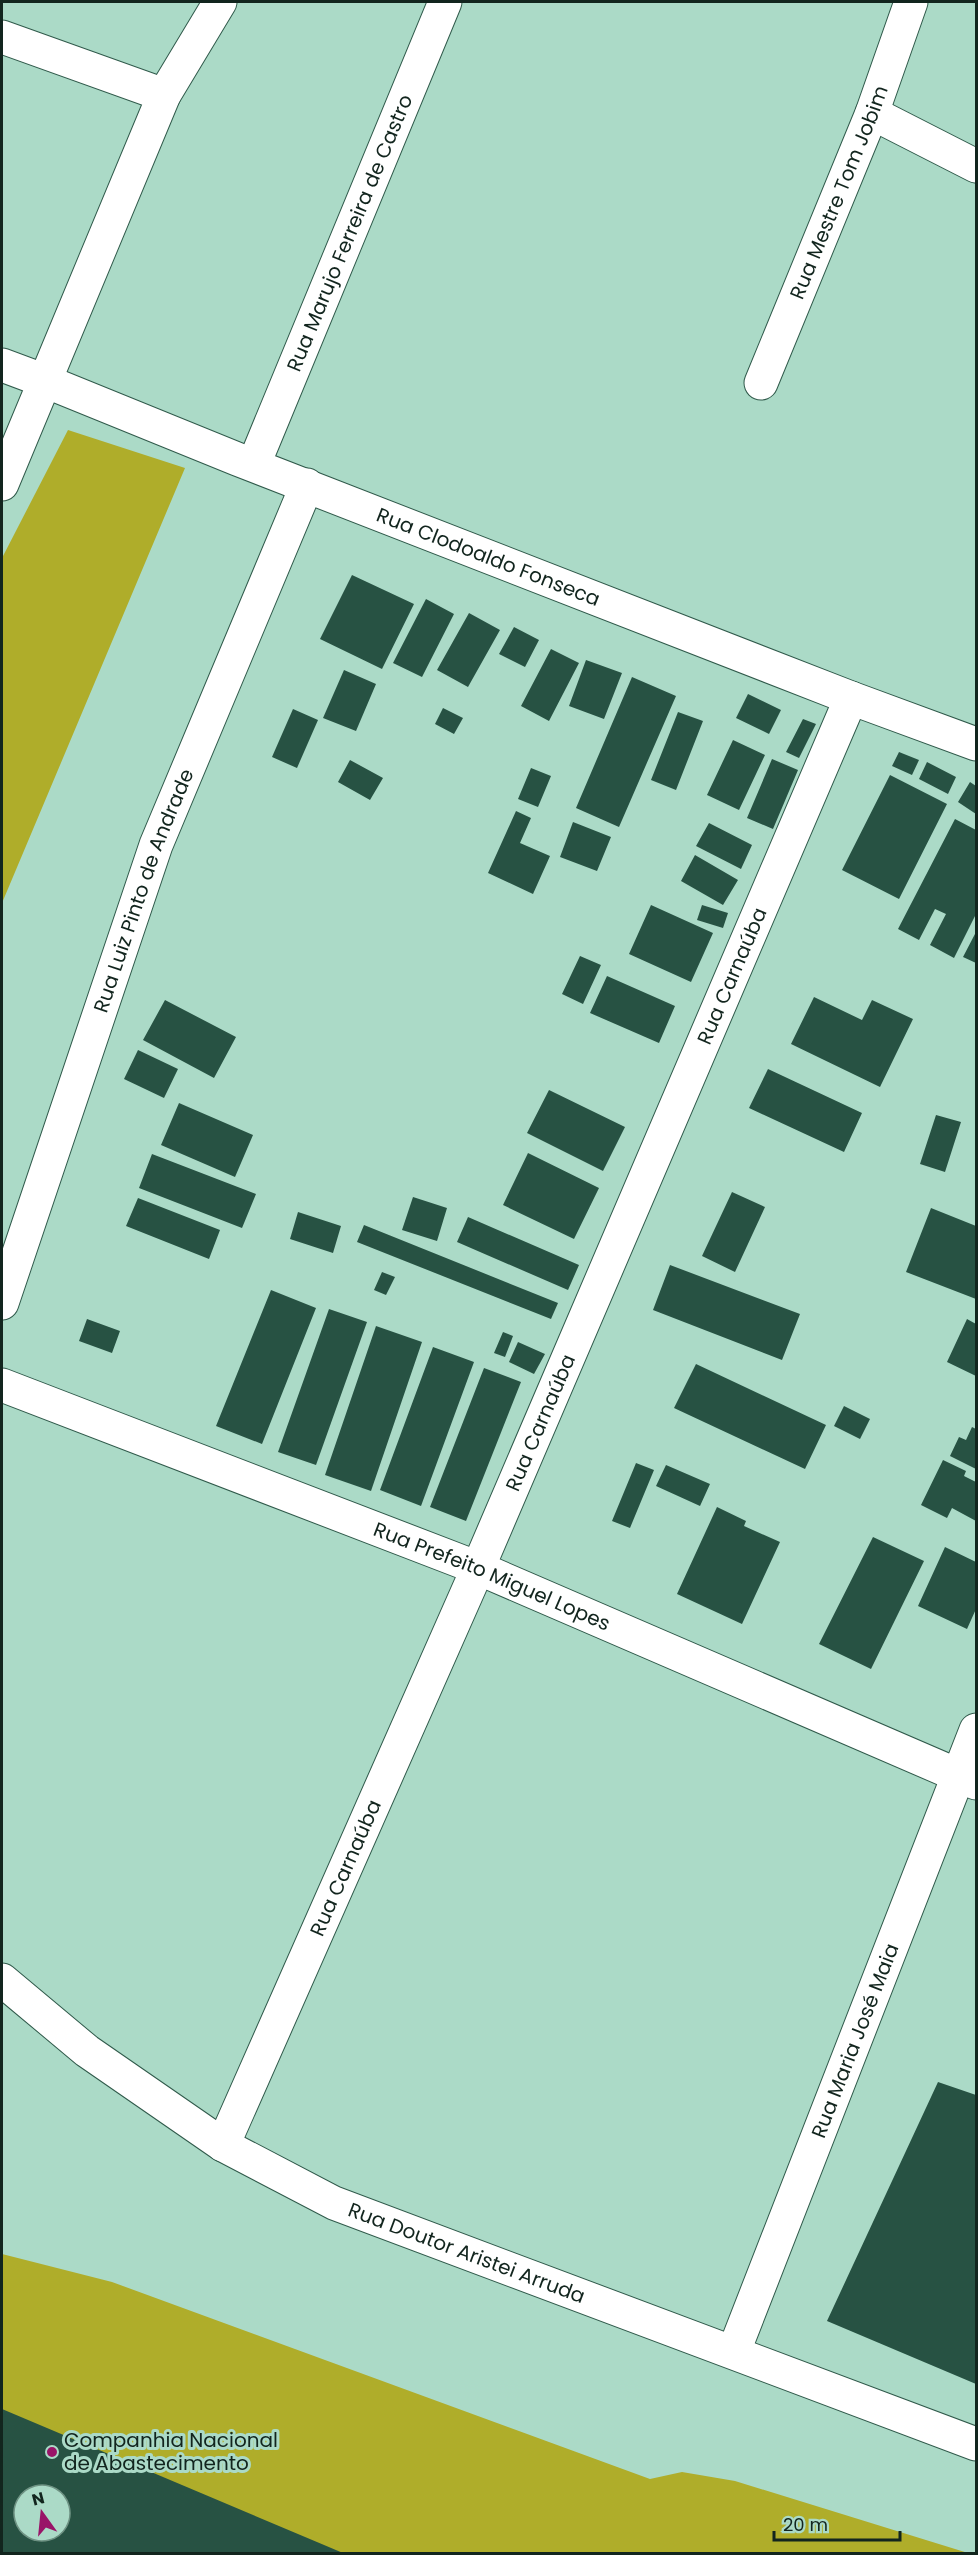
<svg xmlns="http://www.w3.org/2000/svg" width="978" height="2555" font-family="Poppins,sans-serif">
	<rect width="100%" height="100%" fill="#abdac7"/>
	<path fill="#afad2a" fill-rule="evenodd" d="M68 430 185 468 2 903V558Z
		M2 2254 112 2282 650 2479 682 2472 735 2481 968 2553H2ZM24 2495H60V2531H24Z"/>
	<path fill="#275243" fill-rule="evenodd" d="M352 575 414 604 382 669 320 639Z
		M426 599 454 614 422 677 393 663Z
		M469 613 500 630 468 687 437 670Z
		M514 627 539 640 525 667 499 654Z
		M551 649 579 663 549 721 521 706Z
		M586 660 622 673 604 719 569 706Z
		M344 670 376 684 356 731 323 718Z
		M632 677 676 696 619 827 576 808Z
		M748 694 781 710 769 734 736 718Z
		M443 708 463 718 454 734 435 724Z
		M293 709 318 720 297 768 272 757Z
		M678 712 703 721 676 790 651 780Z
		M803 719 816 724 799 758 786 752Z
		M733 740 765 755 739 810 707 795Z
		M899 752 919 760 912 775 892 766Z
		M772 759 798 770 773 829 747 818Z
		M350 760 383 778 370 800 338 782Z
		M927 762 956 777 948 794 919 779Z
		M531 768 551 776 538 807 518 799Z
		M890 775 947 804 899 899 842 870Z
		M970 782 976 786V814L958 802Z
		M516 811 531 818 520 843 550 856 533 894 488 873Z
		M955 819 976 830V914L954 958 930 945 946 914 935 909 919 940 898 929Z
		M573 822 611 837 597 871 560 857Z
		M709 823 752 845 741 869 696 846Z
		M695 855 738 880 723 905 681 881Z
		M651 905 713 933 691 982 629 954Z
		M702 905 728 913 723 928 697 920Z
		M976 932V963L963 957Z
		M580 956 601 965 583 1004 562 994Z
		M607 976 675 1006 659 1043 590 1013Z
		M814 997 862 1020 872 1000 913 1019 880 1087 791 1044Z
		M165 1000 236 1037 214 1078 143 1040Z
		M138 1050 178 1069 164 1098 124 1079Z
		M768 1069 862 1113 844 1152 749 1108Z
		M549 1090 625 1127 603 1171 527 1133Z
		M179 1103 253 1135 235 1177 161 1145Z
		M936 1115 961 1122 945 1172 920 1164Z
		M528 1153 599 1188 574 1239 503 1205Z
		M152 1154 256 1194 242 1228 139 1188Z
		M732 1192 765 1207 735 1272 702 1256Z
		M413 1197 447 1208 437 1241 402 1230Z
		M138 1198 220 1230 209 1259 126 1226Z
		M931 1208 976 1226V1299L906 1272Z
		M298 1212 341 1226 333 1253 290 1239Z
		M468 1217 579 1265 568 1290 457 1242Z
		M364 1225 558 1303 551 1319 357 1242Z
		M670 1265 800 1314 782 1360 653 1310Z
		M382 1272 395 1277 386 1295 374 1290Z
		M271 1290 316 1308 262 1444 216 1426Z
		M329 1309 367 1322 316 1465 278 1452Z
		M87 1319 120 1331 112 1353 79 1341Z
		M967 1319 976 1324V1376L947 1362Z
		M376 1326 422 1342 371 1491 325 1475Z
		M503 1332 513 1336 505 1357 494 1353Z
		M518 1342 545 1354 534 1374 509 1362Z
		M433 1347 474 1362 421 1506 380 1490Z
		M696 1364 826 1425 805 1469 674 1408Z
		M484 1368 521 1382 466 1521 430 1507Z
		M844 1406 870 1419 860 1439 834 1426Z
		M972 1427 976 1429V1469L950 1456 959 1437 966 1440Z
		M943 1460 966 1471 964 1476 976 1482V1521L952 1508 947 1518 921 1505Z
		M636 1463 654 1470 630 1528 612 1521Z
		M666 1465 710 1484 700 1506 656 1486Z
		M717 1507 746 1521 744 1526 780 1542 742 1624 677 1594Z
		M873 1537 924 1561 871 1669 819 1644Z
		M945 1547 976 1562V1609L967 1629 918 1606Z
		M938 2082 976 2095V2384L827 2321Z
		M2 2409 343 2553V2554H2ZM24 2495H60V2531H24Z"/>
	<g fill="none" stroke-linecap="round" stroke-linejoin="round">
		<defs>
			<g id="minor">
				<path d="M2 37 164 95"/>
				<path d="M872 113 976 166"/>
				<path d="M2 365 45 381"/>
				<path id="s1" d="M761 383 872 113 911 2"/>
				<path id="s2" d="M254 464 445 2"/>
				<path id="s3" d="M2 1303 156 845 307 485"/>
				<path id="s4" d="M2 1385 478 1568 976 1783"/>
				<path id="s5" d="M2 1980 87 2051 223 2145 334 2203 976 2444"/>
				<path id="s6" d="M223 2145 478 1568 851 698"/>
				<path id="s7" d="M734 2351 976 1730"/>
			</g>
			<g id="tertiary">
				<path id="s8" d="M45 381 237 459 851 698 976 744"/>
				<path d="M2 484 164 95 220 2"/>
			</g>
		</defs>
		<use href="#minor" stroke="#305a4b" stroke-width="35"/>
		<use href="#tertiary" stroke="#305a4b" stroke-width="35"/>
		<use href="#minor" stroke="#fff" stroke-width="33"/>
		<use href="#tertiary" stroke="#fff" stroke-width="33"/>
	</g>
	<circle fill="#991468" stroke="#abdac7" stroke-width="2" cx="52" cy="2452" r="6"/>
	<g text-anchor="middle" stroke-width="6" stroke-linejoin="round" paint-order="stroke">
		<g font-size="20" fill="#12251e" stroke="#abdac7">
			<text dy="7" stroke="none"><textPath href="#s1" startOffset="206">Rua Mestre Tom Jobim</textPath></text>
			<text dy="7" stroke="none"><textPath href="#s2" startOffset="250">Rua Marujo Ferreira de Castro</textPath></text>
			<text dy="7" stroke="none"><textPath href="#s8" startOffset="477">Rua Clodoaldo Fonseca</textPath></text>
			<text dy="7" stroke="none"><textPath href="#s3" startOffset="436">Rua Luiz Pinto de Andrade</textPath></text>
			<text dy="7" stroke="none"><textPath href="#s6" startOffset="1275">Rua Carnaúba</textPath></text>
			<text dy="7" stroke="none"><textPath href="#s6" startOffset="789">Rua Carnaúba</textPath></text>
			<text dy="7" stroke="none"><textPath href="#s4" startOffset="526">Rua Prefeito Miguel Lopes</textPath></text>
			<text dy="7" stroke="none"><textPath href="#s6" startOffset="303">Rua Carnaúba</textPath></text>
			<text dy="7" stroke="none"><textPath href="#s7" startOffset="333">Rua Maria José Maia</textPath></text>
			<text dy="7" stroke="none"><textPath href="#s5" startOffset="543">Rua Doutor Aristei Arruda</textPath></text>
		</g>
		<g font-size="20" fill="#12251e" stroke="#abdac7" text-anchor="start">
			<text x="64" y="2447">Companhia Nacional<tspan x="64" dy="23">de Abastecimento</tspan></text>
		</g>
	</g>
	<rect width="978" height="2555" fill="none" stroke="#12251e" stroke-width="6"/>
	<g transform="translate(42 2513) rotate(345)"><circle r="28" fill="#abdac7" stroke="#6e9283" stroke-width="1.5"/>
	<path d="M0-4.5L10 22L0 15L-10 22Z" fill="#991468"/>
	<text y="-9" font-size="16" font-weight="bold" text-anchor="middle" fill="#12251e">N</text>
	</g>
	<path d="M774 2531v9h126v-9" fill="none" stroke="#12251e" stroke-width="3"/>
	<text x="783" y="2531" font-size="18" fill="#12251e" stroke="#abdac7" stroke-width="4.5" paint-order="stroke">20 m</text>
</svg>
